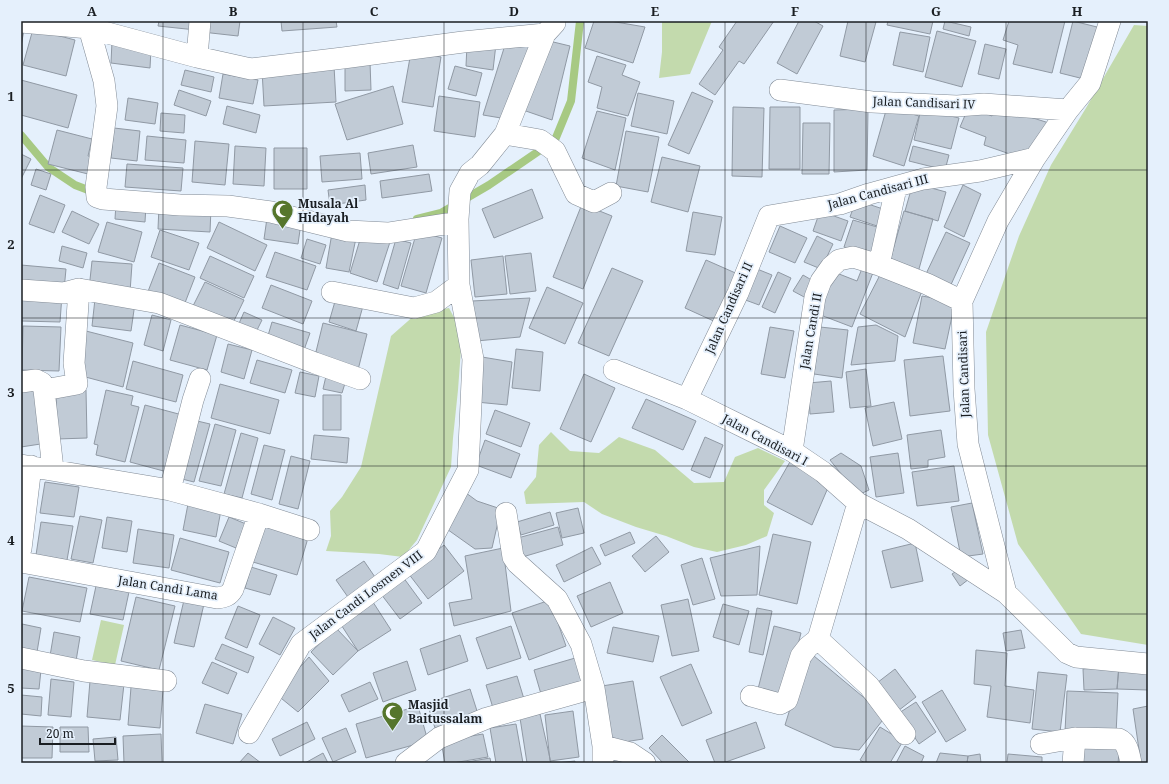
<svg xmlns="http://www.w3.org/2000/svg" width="1169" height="784" font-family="'Noto Serif',serif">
	<rect width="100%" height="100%" fill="#e5f0fc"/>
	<path fill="#c3daad" d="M662 21H712L690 74 659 78 662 52Z
		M1134 25 1148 26V645L1081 634 1018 544 988 435 986 332 1019 236 1051 165 1086 108Z
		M449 308 459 327 461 349 458 390 453 438 451 467 417 540 403 557 379 554 326 551 331 536 330 511 342 497 361 467 391 336 416 314Z
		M551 432 570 451 599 453 619 437 655 450 694 483 724 482 735 457 758 448 785 461 764 490V505L774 513 767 536 746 545 717 552 694 547 666 536 636 527 602 514 584 502 526 504 524 492 536 477 539 445Z
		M101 620 124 625 115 665 92 660Z"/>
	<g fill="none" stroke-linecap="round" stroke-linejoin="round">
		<path stroke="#a7c983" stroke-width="8" d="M21 135 48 167 75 185 96 193
			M417 219 441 213 489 185 555 140 571 101 580 21"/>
	</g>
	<path fill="#c1cbd6" stroke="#9099a4" d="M159 21H197L196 30 158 26Z
		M203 21H240L238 36 202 32Z
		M281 21H336L337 27 282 31Z
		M594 21H610L645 27 633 63 585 48Z
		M737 21H774L744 64 739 61 715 95 699 84 723 50 719 47Z
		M799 21H814L823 26 797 74 777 63Z
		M848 21H870L876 22 865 62 840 56Z
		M888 21H933L930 34 887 25Z
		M945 21 971 27 969 36 943 29Z
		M1009 21H1065L1052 73 1013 64 1018 45 1003 40Z
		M1073 21 1101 28 1088 80 1060 73Z
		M21 29 24 30 21 46Z
		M33 29 75 40 66 76 23 65Z
		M937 31 976 41 962 87 925 77Z
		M900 32 930 37 923 72 893 65Z
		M545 40 570 46 552 120 520 109Z
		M112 41 151 49 150 68 111 63Z
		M496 44 493 70 466 66 467 45Z
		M535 44 507 119 483 115 505 45Z
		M985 44 1006 49 999 79 978 74Z
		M411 52 441 57 433 107 402 102Z
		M597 56 626 65 622 75 640 82 628 116 597 108 602 87 588 82Z
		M345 62H370L371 90 345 91Z
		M334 66 336 102 264 106 262 70Z
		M455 66 482 73 476 96 448 89Z
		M185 70 214 77 211 92 181 85Z
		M223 74 258 80 253 104 219 98Z
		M21 80 77 95 68 128 21 115Z
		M393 86 403 124 347 140 335 104Z
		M179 90 211 101 206 116 174 105Z
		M692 92 713 101 689 154 668 145Z
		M638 93 674 101 667 134 631 126Z
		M439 96 480 102 475 137 434 131Z
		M128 98 158 103 155 124 125 120Z
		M227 106 260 115 256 133 223 124Z
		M969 106 992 116 995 106 1049 123 1027 160 984 145 986 137 960 127Z
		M733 107 764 108 762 177 732 176Z
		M770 107H800V169H769Z
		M887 107 919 116 904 166 873 156Z
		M868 109 867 170 834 172V110Z
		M921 109 959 118 951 149 914 140Z
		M597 111 626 118 615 170 582 158Z
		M161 113 185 115 184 133 160 131Z
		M803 123H830L829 174H802Z
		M114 128 140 131 137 161 111 158Z
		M57 130 92 139 88 156 97 158 92 175 48 164Z
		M626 131 659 137 648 192 616 186Z
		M147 136 186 140 184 163 145 160Z
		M195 141 229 144 225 185 192 182Z
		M413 145 417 167 371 174 368 153Z
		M235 146 266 148 264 186 233 184Z
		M913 146 949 155 945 170 909 161Z
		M274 148H307V189H274Z
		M360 153 362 179 322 182 320 156Z
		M21 154 31 159 21 179Z
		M662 157 700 166 688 212 651 202Z
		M127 164 183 168 181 191 125 187Z
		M36 169 51 174 46 190 31 185Z
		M429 174 432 191 382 198 380 181Z
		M913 183 946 192 938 221 905 211Z
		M365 185 366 200 330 205 328 190Z
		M963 185 981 194 964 237 944 227Z
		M532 189 543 218 494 238 482 209Z
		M40 195 65 205 54 233 29 224Z
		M856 200 889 211 883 228 850 217Z
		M116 203 146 205 145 222 115 219Z
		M582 204 612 216 583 289 553 277Z
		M159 206 211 208 210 232 158 229Z
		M72 211 99 224 89 244 62 232Z
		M820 211 848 221 841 241 813 231Z
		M904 211 933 219 917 276 888 268Z
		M693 212 722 217 715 255 686 251Z
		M267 218 301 223 298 244 264 239Z
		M853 220 884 229 875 256 844 247Z
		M107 222 142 232 134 262 98 252Z
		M219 222 267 245 255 271 207 248Z
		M780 226 807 238 795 263 769 252Z
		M160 230 199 243 189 270 151 257Z
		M417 231 442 238 426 293 401 286Z
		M946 232 970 243 949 289 924 278Z
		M332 233 356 238 349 272 326 268Z
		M362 233 390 242 377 282 350 273Z
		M817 236 833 244 821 269 804 262Z
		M307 239 326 245 320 264 301 258Z
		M396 239 411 243 398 289 383 284Z
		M62 246 87 253 83 268 59 261Z
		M275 252 316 266 307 290 266 277Z
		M531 253 536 291 510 294 505 256Z
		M210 256 254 276 244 298 200 278Z
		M503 256 507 294 475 297 471 260Z
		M706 260 740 275 718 323 685 308Z
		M92 261 132 264 130 292 89 289Z
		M159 263 195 277 183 308 147 294Z
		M21 265 66 269 64 290 21 287Z
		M863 266 874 270 852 327 818 314 834 272 857 281Z
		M752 267 772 275 759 305 740 298Z
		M612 268 643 281 609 356 578 343Z
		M882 271 923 288 905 337 860 314Z
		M778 272 791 278 775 313 762 307Z
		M803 275 815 282 806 298 793 291Z
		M205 282 244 300 230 329 191 310Z
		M271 285 312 301 303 324 262 308Z
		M547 287 583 303 565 344 529 328Z
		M21 294 62 295 60 322 21 321Z
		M922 296 955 302 945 349 913 343Z
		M336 298 363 306 356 331 329 322Z
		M530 298 520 337 476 341 472 301Z
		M95 299 135 303 131 331 92 326Z
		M244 312 262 320 254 336 237 328Z
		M152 315 171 320 163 351 144 345Z
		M272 322 310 333 304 350 267 339Z
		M323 323 367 334 358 370 314 360Z
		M180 325 217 335 207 370 170 360Z
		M876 325 898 336 895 361 851 365 858 327Z
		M23 326 61 327 59 371 22 370Z
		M770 327 794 331 785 378 761 374Z
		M820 327 848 330 842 378 814 374Z
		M86 331 133 343 123 387 78 375Z
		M228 344 252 350 244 379 221 372Z
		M516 349 543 352 540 391 512 388Z
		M943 356 950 411 910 416 904 360Z
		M482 357 512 362 507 405 476 402Z
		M257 360 292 370 285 393 250 383Z
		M133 361 183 375 176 402 126 389Z
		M866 369 871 406 850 408 846 372Z
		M300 372 319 376 315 397 295 393Z
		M584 374 615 388 591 442 560 429Z
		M326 376 346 380 342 393 323 389Z
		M831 381 834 412 810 414 808 383Z
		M220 384 279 400 270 434 211 418Z
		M38 386 47 443 21 447V389Z
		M86 390 87 438 57 439 56 391Z
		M106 390 133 396 131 405 139 407 125 462 96 455 98 445 94 444Z
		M323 395H341V430H323Z
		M646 399 696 421 683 450 632 428Z
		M894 402 902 439 873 446 865 408Z
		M145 405 186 416 171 473 130 462Z
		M495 410 530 423 521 447 486 434Z
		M193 420 210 424 194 482 178 478Z
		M215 424 236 430 221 486 199 481Z
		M941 430 945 457 928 460V467L911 469 907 435Z
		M241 433 258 438 242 498 224 494Z
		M314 435 349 438 347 463 311 459Z
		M705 437 723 445 710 478 691 470Z
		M485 440 520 454 511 478 476 465Z
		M264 445 285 450 272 500 251 494Z
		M841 453 861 466 869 490 858 495 830 460Z
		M898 453 904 493 876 497 870 457Z
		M291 456 310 461 298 509 279 504Z
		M791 460 830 483 812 525 767 502Z
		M954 466 959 501 917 506 912 472Z
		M45 482 79 487 74 517 40 513Z
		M462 490 477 501 501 509 492 548 475 549 444 527Z
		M972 503 983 554 961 557 951 507Z
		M188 504 221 510 216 537 183 530Z
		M578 508 584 533 562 538 556 513Z
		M550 512 554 525 521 535 517 522Z
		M80 516 102 520 93 563 71 559Z
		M107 517 132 521 127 552 102 548Z
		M229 517 246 524 236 548 219 541Z
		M41 522 73 526 67 560 36 555Z
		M265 525 308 538 297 575 253 562Z
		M558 527 563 545 519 558 514 539Z
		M138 529 174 535 169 568 133 563Z
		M630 532 635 543 605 556 600 545Z
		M773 534 811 542 797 604 759 595Z
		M656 536 669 552 645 572 632 556Z
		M180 538 229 552 220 583 171 570Z
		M915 543 923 581 891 588 882 551Z
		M444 545 464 571 428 599 408 573Z
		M760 546 757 595 721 596 710 558Z
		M592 547 601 564 564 582 556 565Z
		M503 548 511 611 454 626 449 603 472 599 465 556Z
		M702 558 715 599 693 605 681 565Z
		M364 561 377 580 350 600 336 580Z
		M251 567 277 575 270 595 245 588Z
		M961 568 969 579 960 586 952 574Z
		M29 577 87 588 80 622 22 611Z
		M403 577 422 603 400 619 381 594Z
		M610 582 623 613 591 627 577 596Z
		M96 586 129 592 123 620 90 614Z
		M136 597 175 606 159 670 121 661Z
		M371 599 391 630 358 651 338 620Z
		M688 599 699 651 672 656 661 605Z
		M184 600 204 604 194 647 174 643Z
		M550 600 566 646 529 660 512 613Z
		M723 604 749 611 739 645 713 637Z
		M238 606 260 615 247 648 225 638Z
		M757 608 772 611 763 655 749 652Z
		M273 617 295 628 280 655 259 644Z
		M22 624 41 628 36 658 21 656Z
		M511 626 521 658 487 669 476 638Z
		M774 626 801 633 785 696 758 689Z
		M613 627 659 636 653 662 607 653Z
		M336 628 358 651 333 675 311 652Z
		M1021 630 1025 648 1006 651 1003 633Z
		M54 632 80 637 76 661 50 656Z
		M460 635 468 661 428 675 420 649Z
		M222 644 254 657 248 673 215 659Z
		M976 650 1007 653 1005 686 1034 690 1030 723 987 717 991 686 974 684Z
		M808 651 886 716 859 750 834 747 785 725Z
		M582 656 588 680 541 694 534 670Z
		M309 657 329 681 298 712 276 694Z
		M407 661 416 690 383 702 373 673Z
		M212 662 237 673 228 694 202 683Z
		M691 664 712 713 682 726 660 677Z
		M1119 666 1117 689 1084 690 1083 669Z
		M1119 666 1148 668V690L1117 689Z
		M21 668 41 670 39 689 21 688Z
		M895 669 916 697 894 714 873 686Z
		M1038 672 1067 675 1060 732 1032 729Z
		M517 676 524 699 493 708 486 685Z
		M51 679 74 682 71 717 48 715Z
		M90 681 124 684 120 720 87 717Z
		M633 681 643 739 612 744 602 686Z
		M370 682 378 699 349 712 341 695Z
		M131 687 163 690 160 728 128 725Z
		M470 689 478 714 435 728 427 703Z
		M942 690 966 730 946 742 922 702Z
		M1067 691 1118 693 1116 734 1065 732Z
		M21 695 42 697 41 716 21 714Z
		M916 702 936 732 919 744 899 713Z
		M205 704 242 714 233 744 196 733Z
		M418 706 428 741 366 758 356 724Z
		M1148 706V763H1141L1133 709Z
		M573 711 579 757 550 761 545 715Z
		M540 714 551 763H527L520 718Z
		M307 722 315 739 280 756 272 739Z
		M756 722 765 748 723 763H715L706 740Z
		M516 724 523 763H496L490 728Z
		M21 726 53 727 52 758H21Z
		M60 727H88L89 752H60Z
		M880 727 903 741 890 763H865L860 760Z
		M346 728 356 752 333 762 322 738Z
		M161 734 162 763H124L123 736Z
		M483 734 488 757 453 763H445L441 741Z
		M662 735 690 763H663L649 748Z
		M116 737 118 760 95 761 93 739Z
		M1084 741 1120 744 1118 763H1081Z
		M905 746 924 756 921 763H896Z
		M248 753 261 763H239Z
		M323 753 328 763H305Z
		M940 753 968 756 967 763H936Z
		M980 754 981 763H967L968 756Z
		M1008 754 1042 757V763H1007Z
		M490 758 491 763H461Z
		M575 761V763H557Z"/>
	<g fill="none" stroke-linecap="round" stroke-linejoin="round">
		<defs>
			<path id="street" d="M90 21 89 28 104 81 107 106 96 187 97 197 103 199 180 205 228 206 271 212 348 231 388 233 458 222
				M1110 21 1090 83 1068 110 1035 158 998 221 962 301 964 389 968 444 1006 593 1067 653 1076 657 1148 664
				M21 22 89 28 197 57 251 69 343 58 463 42 545 34
				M197 57 200 21
				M780 90 872 102 957 106 984 104 1068 110
				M505 134 540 140 555 151 576 194 594 202 611 193
				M879 265 896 188
				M21 290 64 293 79 289 159 303 315 363 360 379
				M332 292 414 308 436 302 459 285
				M614 370 687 399 792 451 823 472 858 503 908 529 1006 593
				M21 382 36 380 42 383 44 390 53 469
				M44 390 77 384 74 363 79 289
				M687 399 738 293 769 216 840 204 869 194 923 179 980 171 1035 158
				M792 451 815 297 821 281 831 267 839 260 853 257 879 265 927 284 962 301
				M21 465 170 490 259 514 309 530
				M170 490 193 400 200 379
				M858 503 818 639 869 686 905 734
				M506 513 513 557 517 563 557 599 581 644 594 688 603 746V763
				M21 549 31 466
				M21 562 217 598C225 597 229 596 233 589L259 514
				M21 658 84 671 166 681
				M751 696 780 704 787 700 801 656 808 647 818 639
				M249 733 301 644 426 551 468 470 473 359 459 285 458 219 460 191 470 173 480 165 505 134 545 34 555 23V21
				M1041 744 1075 738 1119 739C1128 743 1129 754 1131 763
				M603 746 630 753 645 763
				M406 763 439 738 487 718 594 688
				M1073 763 1075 738"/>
		</defs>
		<use href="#street" stroke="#828b96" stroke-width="22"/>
		<use href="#street" stroke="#fff" stroke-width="21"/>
	</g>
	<path fill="none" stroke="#1a1e22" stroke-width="1" stroke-opacity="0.55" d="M163 21V763M303 21V763M444 21V763M584 21V763M725 21V763M866 21V763M1006 21V763M21 170H1148M21 318H1148M21 466H1148M21 614H1148"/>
	<defs>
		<symbol id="mosque-pin" viewBox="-11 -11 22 30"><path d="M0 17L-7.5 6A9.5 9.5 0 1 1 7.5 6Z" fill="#56762c" stroke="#e5f0fc"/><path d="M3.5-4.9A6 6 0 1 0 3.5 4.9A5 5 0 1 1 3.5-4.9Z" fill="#fff"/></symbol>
	</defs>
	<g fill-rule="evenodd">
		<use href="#mosque-pin" x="270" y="198" width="25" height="34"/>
		<use href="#mosque-pin" x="380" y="700" width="25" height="34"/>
	</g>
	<g text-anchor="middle" stroke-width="3.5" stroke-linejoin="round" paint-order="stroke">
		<g font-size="12" fill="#1a1e22" stroke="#e5f0fc">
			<text transform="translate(924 103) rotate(2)" y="4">Jalan Candisari IV</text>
			<text transform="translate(878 192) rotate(-15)" y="4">Jalan Candisari III</text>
			<text transform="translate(729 308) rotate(-66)" y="4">Jalan Candisari II</text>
			<text transform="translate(811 331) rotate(-80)" y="4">Jalan Candi II</text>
			<text transform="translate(964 374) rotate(-92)" y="4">Jalan Candisari</text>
			<text transform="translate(765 440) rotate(28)" y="4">Jalan Candisari I</text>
			<text transform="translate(168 588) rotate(9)" y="4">Jalan Candi Lama</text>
			<text transform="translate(366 595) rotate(-37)" y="4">Jalan Candi Losmen VIII</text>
		</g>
		<g font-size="12" font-weight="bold" fill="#1a1e22" stroke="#e5f0fc" text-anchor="start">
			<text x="298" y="208">Musala Al<tspan x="298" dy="14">Hidayah</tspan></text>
			<text x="408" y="709">Masjid<tspan x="408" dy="14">Baitussalam</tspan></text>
		</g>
	</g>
	<rect width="1169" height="784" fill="none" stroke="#e5f0fc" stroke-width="44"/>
	<path d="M40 738v6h75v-6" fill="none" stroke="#1a1e22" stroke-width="2"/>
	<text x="46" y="738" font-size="12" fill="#1a1e22" stroke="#e5f0fc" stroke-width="3" paint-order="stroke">20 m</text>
	<rect x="22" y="22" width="1125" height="740" fill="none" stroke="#1a1e22" stroke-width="1.5"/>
	<g font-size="13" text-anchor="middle" font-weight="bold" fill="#1a1e22">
		<text x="92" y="16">A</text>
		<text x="233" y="16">B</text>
		<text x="374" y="16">C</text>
		<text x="514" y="16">D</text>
		<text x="655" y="16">E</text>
		<text x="795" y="16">F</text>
		<text x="936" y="16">G</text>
		<text x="1077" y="16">H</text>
		<text x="11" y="101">1</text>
		<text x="11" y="249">2</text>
		<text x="11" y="397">3</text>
		<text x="11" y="545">4</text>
		<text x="11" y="693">5</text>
	</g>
</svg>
